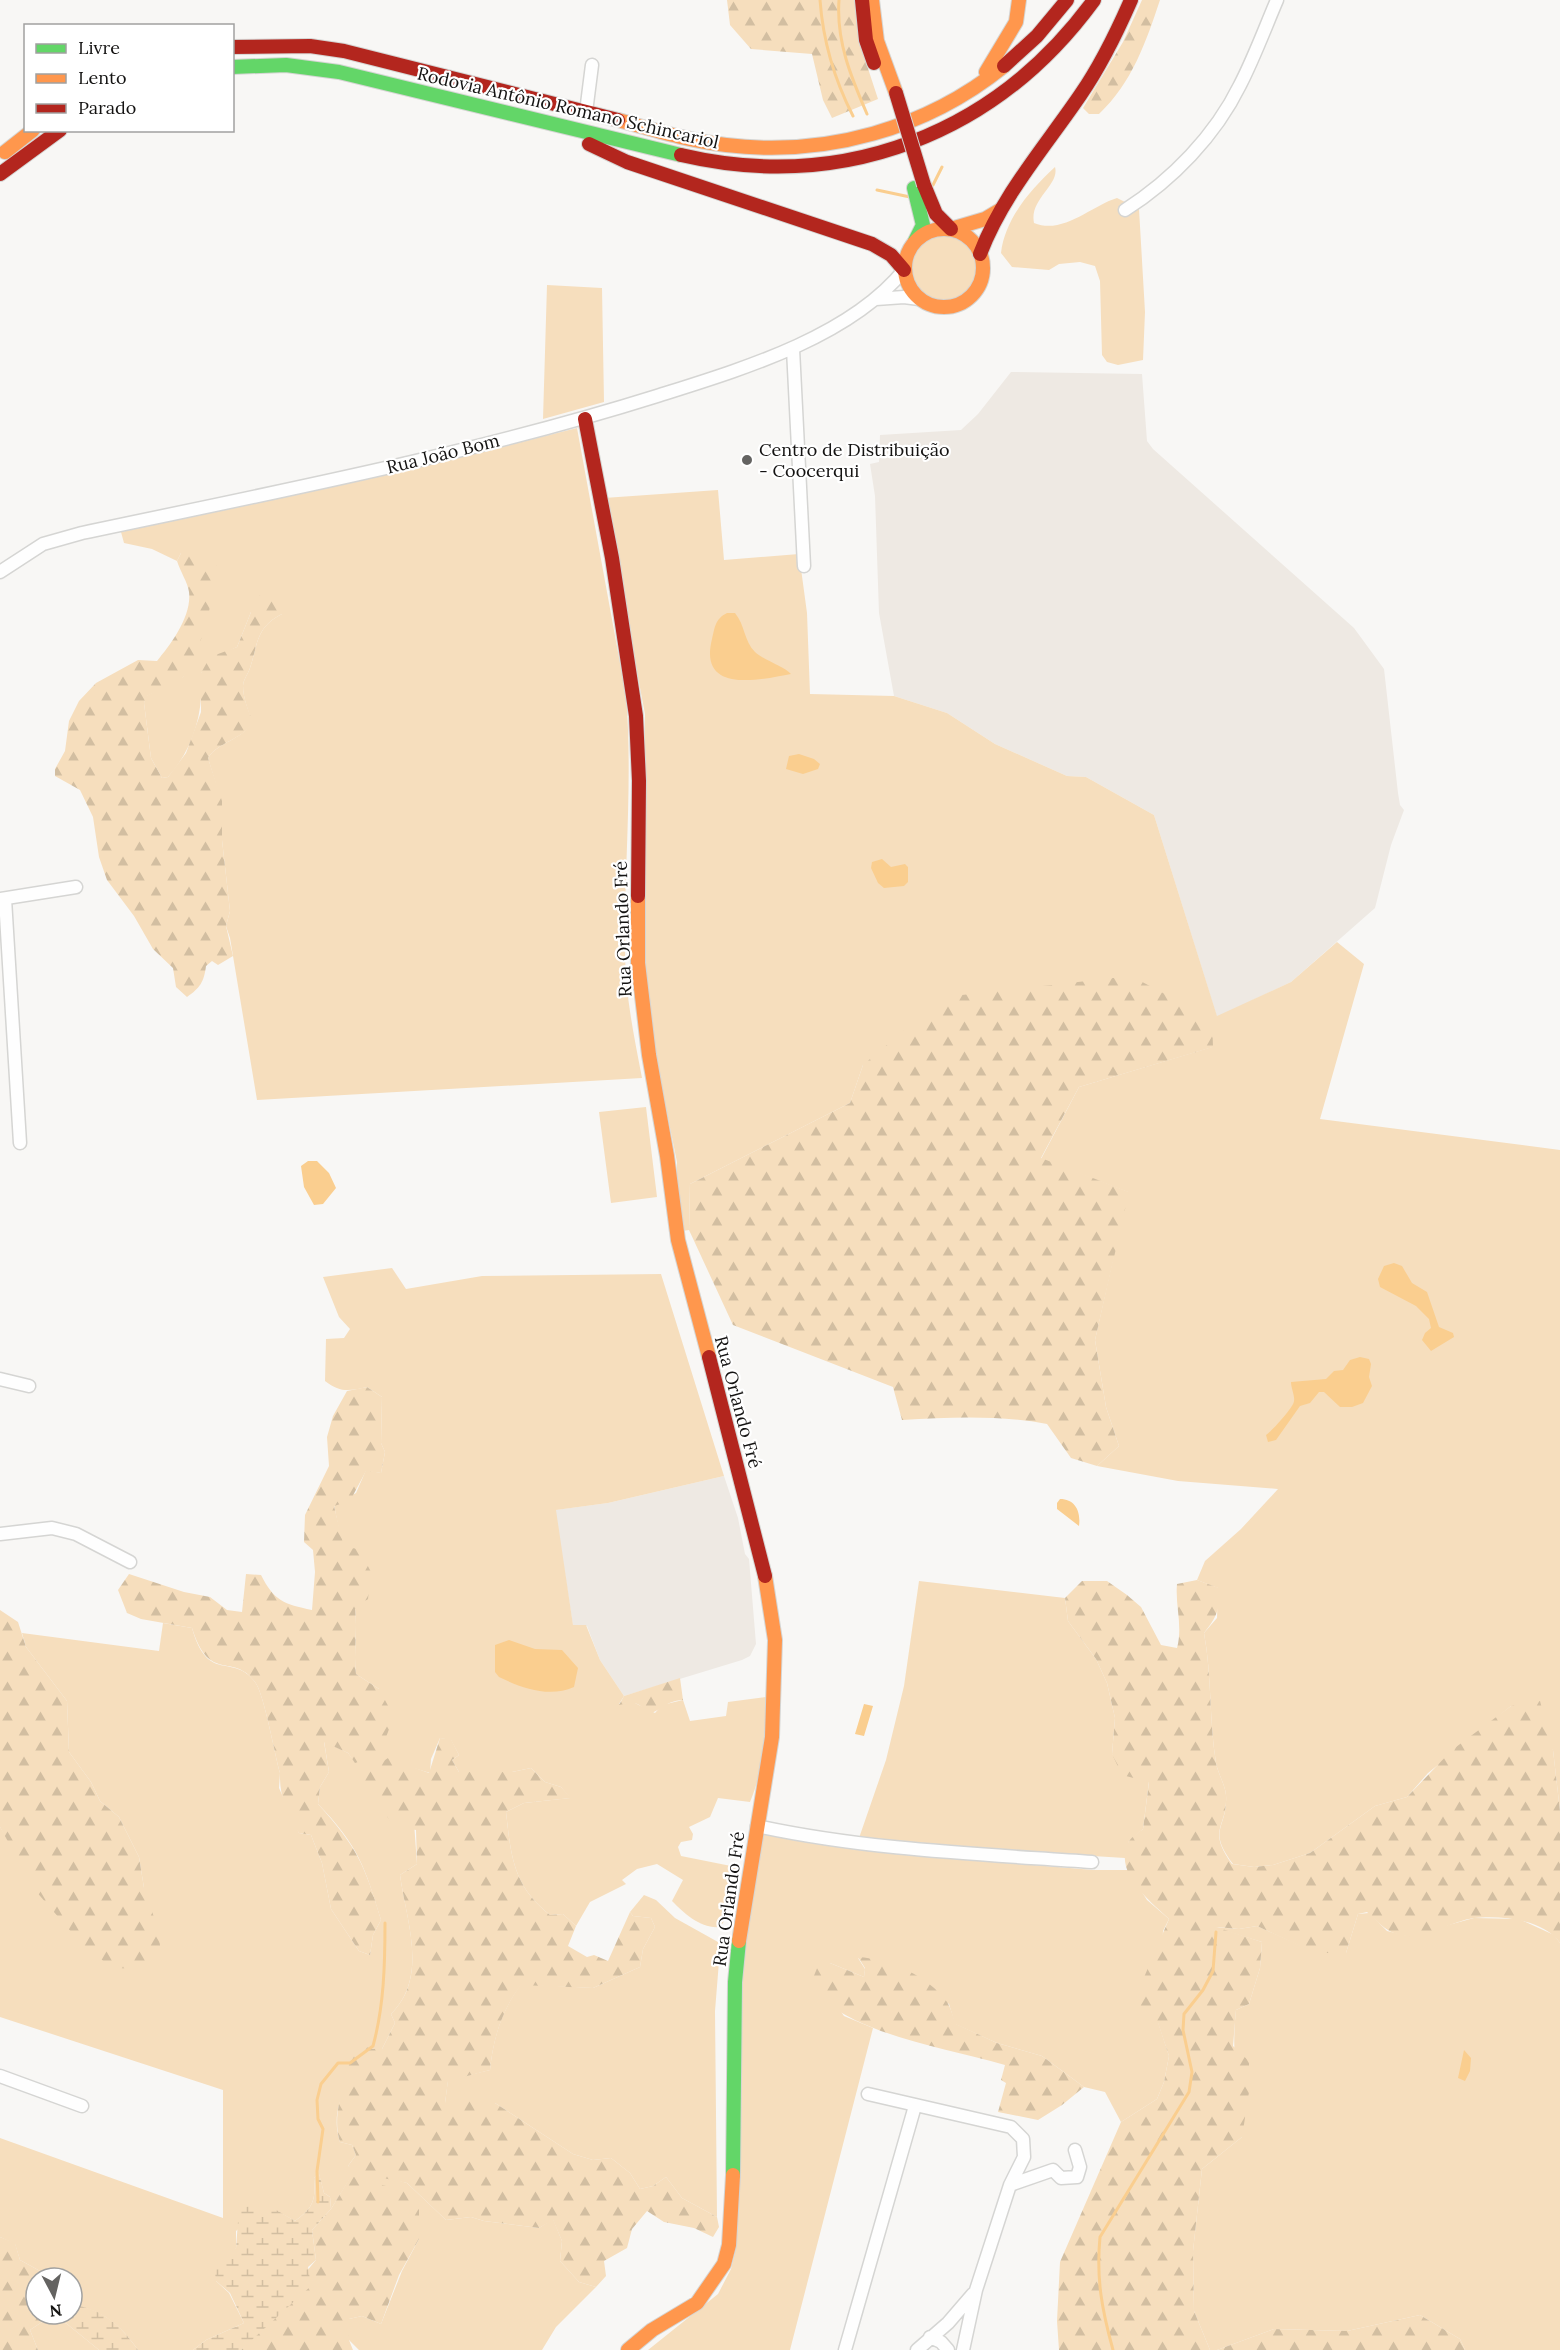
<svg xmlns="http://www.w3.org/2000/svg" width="1560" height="2350" font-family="Lora,serif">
	<defs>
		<pattern id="forest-firs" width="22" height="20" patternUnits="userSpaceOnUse" patternTransform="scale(1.5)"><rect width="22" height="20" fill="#f6debd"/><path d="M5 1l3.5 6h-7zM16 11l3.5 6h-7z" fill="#d2bea1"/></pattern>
		<pattern id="wetland-marsh" width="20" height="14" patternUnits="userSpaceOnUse" patternTransform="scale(1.5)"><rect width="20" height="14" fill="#f6debd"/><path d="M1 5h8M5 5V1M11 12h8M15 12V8" fill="none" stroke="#d2bea1"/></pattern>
	</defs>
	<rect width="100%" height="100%" fill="#f8f7f5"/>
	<path fill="#eee9e3" d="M1011 372 1142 374 1147 441 1153 449 1354 628 1384 669 1398 793 1400 805 1404 810 1391 845 1375 908 1291 982 1217 1017 1154 815 1086 777 1067 776 995 744 947 713 894 696 879 613 875 496 870 464 879 462 880 435 961 430 978 414Z
		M724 1476 738 1518 745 1554 749 1559 756 1644 750 1656 742 1660 624 1696 600 1660 587 1626H573L555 1510 608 1503Z"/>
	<path fill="#f6debd" d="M1055 167C1060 185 1029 199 1034 223 1063 235 1091 206 1117 198L1139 209 1145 312 1143 360 1118 365 1107 362 1102 355 1100 281 1095 266 1080 262 1059 264 1049 270 1012 267 1001 253C1005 219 1030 190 1055 167Z
		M910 269a33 33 0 1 1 66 0a33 33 0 1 1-66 0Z
		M547 285 602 288 604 402 543 419Z
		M577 428 626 696C633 781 624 866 625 951 625 994 634 1036 642 1078L257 1100 230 938 226 926 230 911 222 840 221 801 208 758C218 742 241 740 252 723 249 711 243 699 243 686 243 680 248 674 250 668 258 644 256 627 282 614L251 612 237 647 222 654 201 673C204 711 194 748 168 777L162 778 151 758 144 703 146 696 183 677 200 640 208 610 181 553 177 561 152 549 124 543 121 532 422 467Z
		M718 490 724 560 799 554 807 613 810 694 894 696 947 713 995 744 1067 776 1086 777 1154 815 1217 1016 1291 982 1337 942 1364 964 1320 1119 1560 1150V1811L1553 1750 1511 1706 1428 1773 1407 1797 1375 1806 1310 1853 1273 1865 1254 1867 1233 1864C1206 1828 1228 1829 1226 1795 1225 1784 1218 1774 1216 1763 1209 1720 1212 1676 1204 1633L1217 1618 1218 1588 1197 1580 1205 1561 1241 1529 1278 1489 1178 1481 1097 1466 1119 1446 1106 1407 1095 1340 1128 1192 1041 1159 1079 1087 1212 1047 863 1065 850 1103 690 1184 689 1230 682 1231 676 1185 677 1162 656 1059 644 963 645 714 604 498Z
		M646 1107 657 1197 611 1203 599 1112Z
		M392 1268 406 1289 482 1276 661 1274 724 1476 608 1503 556 1510 573 1625H586L600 1660 624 1696 619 1704 633 1702 655 1713 662 1705 683 1700 690 1721 726 1716 728 1702 766 1697C766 1733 764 1769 750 1802L718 1798 710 1817 689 1827 693 1834 692 1840 681 1842 678 1847 681 1856 736 1867 725 1920 720 1927C701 1929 685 1914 672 1901L683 1880 657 1864 637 1869 622 1880 626 1884 590 1902 576 1926 563 1914 550 1915C513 1886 511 1856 506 1812L524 1803 570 1798 561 1787 545 1782 531 1768 512 1772H459L452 1760 459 1755 451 1740 440 1738 431 1759 430 1773 410 1767 417 1864 400 1875C406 1920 429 1976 391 2014L395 2023 382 2049H372C351 2077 328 2106 340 2142L352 2145 356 2155 348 2166 407 2183 446 2220 471 2217 484 2221 539 2228 553 2219 562 2241 560 2261 579 2282 596 2287 556 2327 542 2350H359L349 2340V2319L362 2316 381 2324 402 2271 419 2239 375 2184 351 2177 331 2209 330 2197 324 2193 319 2174 314 2178C316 2200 313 2208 295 2221L266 2205 236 2231V2248L216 2281 229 2293 244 2323 206 2340 193 2350H138C119 2323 104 2312 72 2304V2278H42L40 2271 20 2260 15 2244 0 2237V2138L223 2218V2090L0 2017V1827L6 1836 144 1888 139 1857 119 1817 100 1801 91 1782 69 1752 67 1701 26 1647 22 1633 159 1651 163 1623 192 1628C208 1685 233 1652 255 1682 264 1693 275 1756 280 1773L279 1788 299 1833 311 1835 322 1863 331 1909 359 1951 370 1955 373 1935 381 1920C365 1867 358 1845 318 1804L320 1787 329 1772 324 1741 348 1753 355 1762 379 1689 356 1674C353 1652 358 1631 355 1609L334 1505 356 1493 366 1470 381 1473 385 1452 381 1443 382 1397 367 1387C350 1391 340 1393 325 1381L326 1339 344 1338 350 1329 339 1317 323 1277Z
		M919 1581 1065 1598 1068 1621 1096 1659 1107 1683 1115 1718 1112 1754 1149 1781 1143 1829 1129 1841 1125 1858 948 1847 859 1838 886 1760 904 1686Z
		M761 1834 859 1850 1093 1870H1128L1147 1900 1169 1919 1163 1931 1158 2022 1169 2056 1164 2082 1157 2099 1121 2122 1105 2092 1084 2087 1042 2056 997 2043 955 2024 949 2004 858 1958 865 1969 864 1977 830 1963 825 1990 844 2016 873 2028 790 2350H648L718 2294 731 2269 736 2248 742 1985 745 1940Z
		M644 1895 656 1900 675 1918 718 1942 720 1949 715 2011 717 2217 682 2198 666 2177 653 2186 640 2189 630 2173 611 2158 593 2160 573 2154 495 2103H445L448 2080 490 2070C493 2038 502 2010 521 1984L593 1988 640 1967 643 1949 655 1927 651 1918 633 1916 630 1912Z
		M1369 1913 1387 1931 1408 1936 1474 1918 1519 1919 1554 1935 1560 1943V2350H1465L1460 2339 1420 2315 1347 2331 1274 2329 1217 2350H1210L1194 2311 1193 2251 1202 2169 1242 2137C1238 2094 1231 2053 1236 2010L1249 2004 1260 1968 1262 1942 1213 1927 1239 1929 1257 1926 1315 1952 1346 1953 1358 1914Z
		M47 2314 67 2324 99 2350H38L30 2330 45 2320Z"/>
	<path fill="url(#forest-firs)" d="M727 0H855L859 41 878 99 832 118 823 100 812 54 751 49 730 25Z
		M1142 0H1160C1146 42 1132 83 1099 114H1089L1083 108 1123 42Z
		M181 553 199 555 217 563C216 589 201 655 184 676 177 685 157 691 147 696L144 703 151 758 162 778 168 777 186 753 201 712V673L210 657 237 647 251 612 252 598 272 592 284 600 282 614C256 627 258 644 250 668 248 674 243 680 243 686 243 699 249 711 253 723 241 740 218 742 208 758L222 801V840L230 911 226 926 233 956 218 965 212 961 206 966C204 982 200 988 187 997L176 987 173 968 153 949 134 916 107 880 99 857 93 817 80 790 55 776V769L65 751 69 721 79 701 96 683 138 660 157 661C171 644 192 616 189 592 188 583 180 571 177 561Z
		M1131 976 1212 1019 1213 1047 1079 1087 1041 1158 1129 1192 1095 1340 1106 1407 1119 1446 1097 1466 1071 1458 1047 1424C999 1415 952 1417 902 1420L893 1387 733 1325 689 1230 690 1184 850 1103 863 1065 944 997Z
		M367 1387 382 1397 381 1443 385 1452 381 1473 366 1471 350 1501 334 1506 344 1547 359 1549 371 1572 368 1599 355 1609C358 1631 353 1652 356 1674L379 1689 393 1715C387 1739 381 1755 355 1763L348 1753 324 1742 329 1772 320 1787 318 1804C357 1847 365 1865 381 1920L373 1935 370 1955 359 1951 331 1909 322 1863 311 1835 299 1833C287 1815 279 1795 280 1773 275 1756 264 1693 255 1682 232 1651 210 1685 192 1628L141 1619 127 1613 118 1590 129 1574 184 1592 210 1597 227 1610 242 1612 246 1574 261 1575C274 1601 284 1604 312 1610L315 1572 313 1550 304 1542 305 1515 329 1466 327 1437 333 1416 347 1391Z
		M1197 1580 1219 1588C1221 1609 1216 1618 1204 1633 1212 1676 1209 1720 1216 1763 1218 1774 1225 1784 1226 1795 1228 1828 1206 1828 1232 1864L1254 1867 1273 1865 1310 1853 1375 1806 1407 1797 1452 1750 1511 1706 1540 1701 1553 1750 1560 1811V1943C1544 1919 1500 1915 1474 1918 1453 1921 1425 1938 1406 1936 1388 1934 1380 1924 1367 1912L1358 1914 1346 1953H1315L1257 1926 1239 1929 1216 1927 1262 1942 1260 1968 1249 2004 1236 2010 1233 2046 1249 2061V2092L1242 2137 1202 2169 1193 2251 1194 2311 1210 2350H1059L1057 2321 1060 2262 1121 2122 1157 2099 1164 2082 1169 2056 1158 2023 1142 2020 1136 1996 1169 1919C1150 1901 1112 1872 1129 1841 1132 1837 1139 1832 1143 1829L1149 1782 1122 1775 1112 1754 1115 1718 1107 1683 1096 1659 1068 1621 1065 1598 1082 1581H1107L1127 1595 1141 1607 1161 1645 1177 1648C1183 1626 1175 1606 1177 1584Z
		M0 1610 18 1622 26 1647 67 1701 69 1752 91 1782 100 1801 119 1817 139 1857 144 1888 158 1929 162 1962 144 1969 114 1968 87 1950 34 1889 0 1827Z
		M680 1678 683 1700C664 1701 661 1712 647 1714 639 1701 633 1702 619 1705L624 1696Z
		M440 1738 451 1739 459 1755 452 1760 459 1772H512L531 1768 545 1782 561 1787 571 1798 524 1803 506 1812C511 1856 513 1886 550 1915L563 1914 576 1926 568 1946 587 1957 594 1955 608 1961 630 1912 633 1916 651 1918 655 1927 643 1949 640 1967 593 1988 521 1985C502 2010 493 2039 490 2070L448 2081 445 2103 468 2094 495 2103 573 2154 593 2160 611 2158 630 2173 640 2189 653 2186 666 2177 682 2198 717 2217 719 2227 713 2237 694 2228 664 2222 647 2211 632 2229 627 2248 604 2261 606 2276 596 2287 579 2282 560 2261 562 2241 553 2220 539 2228 484 2221 471 2217 446 2220 407 2183 359 2173 348 2166 356 2155 352 2145 340 2142C334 2124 338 2100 346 2082L339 2067 360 2045 372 2049H382L395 2023 391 2014C429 1977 406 1920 400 1875L417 1864 416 1830 394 1826 361 1781 364 1765 379 1764 388 1758 429 1773Z
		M858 1957C890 1959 928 1976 947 2002 951 2008 953 2017 956 2024L997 2043 1042 2056 1084 2087 1062 2105 1038 2120 998 2112 1006 2083 1001 2080 1005 2065C947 2048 873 2038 825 2002V1990L813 1978 818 1966 830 1963 864 1977 865 1968Z
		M351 2176 407 2192 419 2210V2239L399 2275 381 2324 362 2316 349 2319V2340L353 2350H241L316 2260 312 2230 331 2209Z
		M0 2237 15 2243 20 2260 40 2271 42 2278H36V2314H47L45 2320 30 2330 38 2350H0Z
		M1420 2315 1460 2339 1465 2350H1217L1274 2329 1347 2331Z"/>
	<path fill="url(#wetland-marsh)" d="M319 2173 324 2193 330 2197 331 2209 312 2230 316 2260 308 2267 311 2286 241 2350H193L206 2340 244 2323 230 2293 216 2281 214 2262 236 2248 239 2208 266 2204 295 2221C313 2208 316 2200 314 2178Z
		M72 2304C104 2311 119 2323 138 2350H99L67 2324 51 2314H72Z"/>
	<path fill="#face8f" d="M727 613H735C745 625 744 641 755 652 765 661 784 666 791 674 760 680 698 694 712 639 715 627 715 619 727 613Z
		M799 754 814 759 820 764 818 769 803 774 786 769 789 756Z
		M882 859 891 867 905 864 908 867V882L904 886 884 888 878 883 871 868 872 862Z
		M308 1161H317L329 1173 336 1188 323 1204 314 1205 304 1187 301 1166Z
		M1394 1263 1402 1266 1412 1283 1427 1292 1439 1327 1453 1333 1454 1337 1431 1351 1422 1340 1425 1333 1431 1328 1429 1319 1416 1306 1380 1287 1378 1279 1384 1266Z
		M1360 1357 1369 1359 1371 1364 1369 1377 1372 1386 1363 1403 1352 1407H1340L1324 1392H1319L1310 1403 1300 1406 1276 1440 1268 1442 1266 1435C1271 1432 1294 1407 1294 1401 1295 1396 1291 1388 1291 1382L1326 1379 1334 1371 1343 1370 1350 1360Z
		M1060 1499C1075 1499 1081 1511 1079 1526L1057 1509V1503Z
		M509 1640 535 1649 562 1650 578 1668 574 1687C549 1698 522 1688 499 1677L495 1672V1645Z
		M864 1704 873 1706 864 1736 855 1734Z
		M1464 2050 1471 2058 1470 2071 1465 2081 1458 2078Z"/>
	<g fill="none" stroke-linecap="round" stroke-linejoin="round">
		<path stroke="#face8f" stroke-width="3" d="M820 0C823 41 834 79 853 116
			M839 0C836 41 851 77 867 114
			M933 185 942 167
			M877 190 910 197
			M318 2202 317 2171 323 2129 318 2119 317 2100 321 2084 338 2063H350L373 2046C384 2006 385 1964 385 1923
			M1113 2350C1102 2310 1096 2279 1100 2237L1189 2092 1192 2072 1183 2030 1184 2014 1203 1990 1213 1971 1216 1932"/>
		<defs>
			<path id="street" d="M586 112 592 65
				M1125 210C1172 180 1215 136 1240 85 1254 58 1265 28 1277 0
				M876 299 904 297 919 299
				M793 349 804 566
				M0 572 43 544 82 533C275 492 469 455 657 396 739 370 849 338 904 270
				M0 899 76 887
				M5 899 20 1143
				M0 1379 29 1386
				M0 1534 52 1528 76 1534 130 1562
				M757 1826C868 1850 980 1854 1092 1862
				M0 2076 82 2106
				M868 2094 1011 2127 1023 2139 1024 2157 1010 2185 976 2290 963 2350
				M1010 2185 1053 2170 1061 2178 1077 2177 1080 2167 1075 2150
				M930 2337 941 2342 948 2350
				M845 2350 915 2106
				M917 2350 948 2323 973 2294"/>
			<path id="fast" d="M232 67 286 65 339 72 681 155
				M914 188 923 225 915 241
				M733 2175 735 1982 739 1941"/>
			<path id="slow" d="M872 0 877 41 896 93
				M986 72 1016 22 1019 0
				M618 120C654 130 689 141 726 145 826 157 926 129 1004 66
				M5 152 33 130
				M951 229 985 219 1000 210
				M905 268a39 39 0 1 1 78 0a39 39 0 1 1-78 0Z
				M638 896V963L649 1055 667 1156 678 1240 709 1357
				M739 1941 772 1737 775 1640 765 1576
				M628 2350 652 2330 697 2303 724 2264 729 2245 733 2175"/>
			<path id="jam" d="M862 0 866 40 874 63
				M232 47 310 46 344 51 618 120
				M1004 66 1037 36 1067 0
				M589 144 627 162 872 244 891 255 904 270
				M681 155C844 193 996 134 1094 0
				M0 174 60 130
				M924 185 936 214 951 229
				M980 254C1003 194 1045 147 1081 94 1101 65 1117 32 1131 0
				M585 419 612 558 636 716 639 781 638 896
				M709 1357 765 1576"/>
		</defs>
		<use href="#street" stroke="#d5d5d3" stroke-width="15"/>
		<use href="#fast" stroke="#d5d5d3" stroke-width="16"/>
		<use href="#slow" stroke="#d5d5d3" stroke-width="16"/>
		<use href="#jam" stroke="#d5d5d3" stroke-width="16"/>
		<use href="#street" stroke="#fefefe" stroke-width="12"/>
		<use href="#fast" stroke="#63d668" stroke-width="14"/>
		<use href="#slow" stroke="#ff974d" stroke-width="14"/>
		<use href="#jam" stroke="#b3261e" stroke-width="14"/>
		<defs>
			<path id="jam-bridge" d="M896 93 924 185"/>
		</defs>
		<use href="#jam-bridge" stroke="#d5d5d3" stroke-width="16" stroke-linecap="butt"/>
		<use href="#jam-bridge" stroke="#b3261e" stroke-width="14"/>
	</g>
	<circle fill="#646361" stroke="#fff" stroke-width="2" cx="747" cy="460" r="6"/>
	<g text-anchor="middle" stroke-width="4.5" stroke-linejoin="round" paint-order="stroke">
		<g font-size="18" fill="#141312" stroke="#fff">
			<text transform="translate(568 108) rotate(13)" y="6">Rodovia Antônio Romano Schincariol</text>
			<text transform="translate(443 454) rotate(-14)" y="6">Rua João Bom</text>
			<text transform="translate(623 929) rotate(-92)" y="6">Rua Orlando Fré</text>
			<text transform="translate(738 1402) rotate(75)" y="6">Rua Orlando Fré</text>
			<text transform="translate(729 1899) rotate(-82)" y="6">Rua Orlando Fré</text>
		</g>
		<g font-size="18" fill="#141312" stroke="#fff" text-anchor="start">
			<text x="759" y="456">Centro de Distribuição<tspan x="759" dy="21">- Coocerqui</tspan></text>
		</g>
	</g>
	<rect x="24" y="24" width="210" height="108" fill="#ffffff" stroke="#a1a1a0" stroke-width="1.5"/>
	<rect x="36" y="44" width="30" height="9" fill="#63d668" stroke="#a1a1a0" stroke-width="1.5"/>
	<text x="78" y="54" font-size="18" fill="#141312">Livre</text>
	<rect x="36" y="74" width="30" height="9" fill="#ff974d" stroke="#a1a1a0" stroke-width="1.5"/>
	<text x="78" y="84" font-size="18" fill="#141312">Lento</text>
	<rect x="36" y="104" width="30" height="9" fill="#b3261e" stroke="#a1a1a0" stroke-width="1.5"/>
	<text x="78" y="114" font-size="18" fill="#141312">Parado</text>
	<g transform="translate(54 2296) rotate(173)"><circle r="28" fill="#ffffff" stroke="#a1a1a0" stroke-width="1.5"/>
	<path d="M0-4.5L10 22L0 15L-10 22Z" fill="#646361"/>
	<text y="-9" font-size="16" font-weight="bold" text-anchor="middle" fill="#141312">N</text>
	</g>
</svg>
